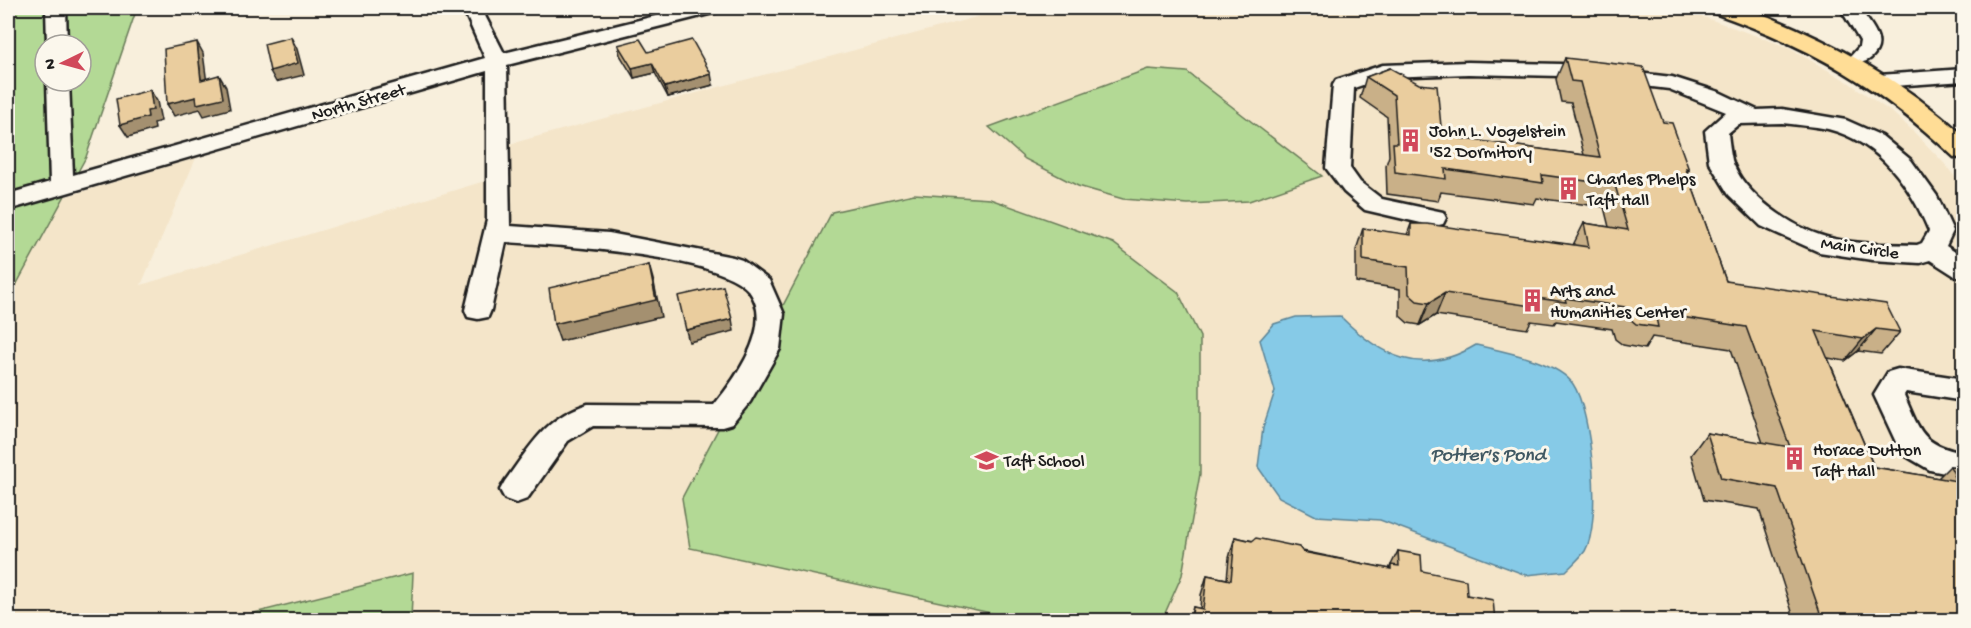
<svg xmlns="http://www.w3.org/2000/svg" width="1971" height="628" font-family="'Gochi Hand',sans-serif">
	<rect width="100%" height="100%" fill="#f8efdc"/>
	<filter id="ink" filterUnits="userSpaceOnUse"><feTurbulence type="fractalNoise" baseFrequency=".0167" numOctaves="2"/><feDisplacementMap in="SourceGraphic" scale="12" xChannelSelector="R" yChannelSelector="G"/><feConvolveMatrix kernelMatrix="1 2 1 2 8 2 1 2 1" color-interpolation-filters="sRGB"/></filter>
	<g filter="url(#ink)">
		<path fill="#f4e5c9" d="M981 8H1679L1787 47 1845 80 1894 114 1911 129 1943 162 1963 187V620H8V300L64 197 196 158 141 285 508 174 506 145 987 14Z"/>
		<path fill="#b3d995" stroke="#687a58" stroke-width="1.5" fill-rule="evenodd" d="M8 8H137L86 157 8 300ZM45 45H81V81H45Z
			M1148 69 1187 72 1322 176 1249 201 1188 204 1123 199 1078 186 1025 159 989 127Z
			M914 194 990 199 1113 243 1178 292 1200 337V474L1182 575 1162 620H1023L690 548 682 498 832 212Z
			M413 573 411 620H226Z"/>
		<path fill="#86cae7" stroke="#5c8496" stroke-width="1.5" d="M1340 316C1381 357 1421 378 1476 345 1502 351 1557 361 1573 384 1592 412 1602 522 1585 551 1580 558 1572 565 1566 571L1526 575 1380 520 1316 516 1279 497 1258 467 1263 428 1275 391 1260 340 1274 324 1296 317Z"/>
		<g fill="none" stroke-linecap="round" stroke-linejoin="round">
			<defs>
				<path id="minor" d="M46 8H66L67 45H47Z
					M463 8H481L504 53 688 8H719L717 12 507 65 510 226 609 233 733 257 742 260 769 280 784 314 780 349 750 402 732 424 722 427 593 426 568 441 527 499 516 503 505 499 500 490 505 481C531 446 544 418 588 404L714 405C736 378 775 325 749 291 721 255 554 245 506 242L491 310 488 317 478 319 468 317 465 310 487 220V71L8 210V194L50 182 47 81H69L73 175 485 58Z
					M1840 8H1859C1870 24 1889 42 1871 58 1865 63 1860 63 1853 61L1850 57 1859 47 1860 41Z
					M1468 62 1561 64 1672 77 1719 92 1757 110 1782 109 1846 120 1882 136 1911 160 1937 196 1953 231 1946 246 1964 258V279L1955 276 1930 260 1920 263 1872 260 1819 252 1761 226 1729 195 1709 162 1705 131 1726 112 1669 89 1561 76 1468 74 1386 77 1354 88 1350 168 1360 182 1382 199 1443 212 1446 218 1443 224 1434 226 1365 210 1344 192 1326 168 1333 85 1336 80 1383 65ZM1782 123C1797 125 1813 126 1828 129 1879 142 1910 185 1929 231L1922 243 1917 245C1887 244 1855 245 1826 237 1793 228 1742 194 1732 160 1730 151 1729 142 1728 133L1739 124Z
					M1964 69V81L1879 87 1871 86 1868 81 1871 76 1879 75Z
					M1898 369 1964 379V401L1906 392 1904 395C1920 431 1921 445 1964 453V477L1930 470 1901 453 1874 395 1888 372Z"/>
				<path id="major" d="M1710 8H1743L1754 11C1832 41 1901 79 1964 136V159L1954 157C1877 85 1813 48 1714 13Z"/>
			</defs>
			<use href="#minor" stroke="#1c1c1c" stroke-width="5"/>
			<use href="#major" stroke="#1c1c1c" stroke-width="5"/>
			<use href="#minor" fill="#fbf7ec" fill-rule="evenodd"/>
			<use href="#major" fill="#ffdd96" fill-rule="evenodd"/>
		</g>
		<path fill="#c9b088" stroke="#1c1c1c" stroke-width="1.5" d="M618 45 648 52 713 85 668 97 655 73 634 78 620 55Z
			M1565 58 1663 122 1689 170 1687 172 1726 281 1900 332 1881 354 1858 351 1845 361 1828 358 1874 467 1938 478 1950 466 1964 468V621H1795L1759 509 1704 500 1691 455 1707 433 1763 443 1731 349 1652 337 1645 349 1623 345 1615 339 1612 329 1556 321 1554 324 1531 321 1527 329 1436 315 1420 325 1408 323 1400 316V289L1356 282V250L1363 228 1407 235 1411 224 1573 245 1584 223 1609 227 1604 207 1537 198 1534 204 1441 192 1438 201 1387 194 1386 165 1389 156 1387 117 1360 98 1366 77 1390 68 1442 136 1584 155 1571 103 1561 102 1556 79Z
			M1235 537 1389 569 1398 551 1422 571 1467 595 1495 621H1189L1193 607 1200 609 1201 595 1207 575 1227 579 1229 558Z"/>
		<path fill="#a4906f" stroke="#1c1c1c" stroke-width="1.5" d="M291 37 297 49 304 75 276 82 270 71Z
			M197 42 203 53 208 91 201 80Z
			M652 63 655 73 634 78 632 68Z
			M711 74 713 85 668 97 665 87Z
			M219 75 226 87 230 109 204 116 200 109 174 116 167 104Z
			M150 90 157 101 161 121 154 123 155 129 128 137 120 125 147 111Z
			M649 265 654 283 661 317 560 341 554 324Z
			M1445 293 1436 315 1420 325 1429 303Z
			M732 319 734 331 689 342 686 330Z
			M1876 329 1858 351 1845 361 1863 339Z"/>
		<path fill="#eacd9e" stroke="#1c1c1c" stroke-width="1.5" d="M291 37 298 63 270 71 264 44Z
			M640 39 648 52 692 40 711 74 665 87 652 63 632 68 618 45Z
			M197 42 201 80 219 75 223 98 197 104 196 97 167 104 164 49Z
			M1565 58 1643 67 1663 122 1672 123 1689 170 1686 169 1726 281 1886 304 1900 332 1876 329 1863 339 1816 331 1874 467 1957 481 1950 466 1964 468V621H1823L1777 488 1721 478 1707 433 1790 447 1746 327 1655 313 1658 327 1636 324 1628 317 1625 307 1565 298 1566 302 1536 298 1538 307 1445 293 1429 303 1417 301 1409 294 1408 267 1363 260V228L1411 235V224H1427L1589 247 1584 223 1628 230 1615 185 1542 175 1543 183 1445 169 1446 179 1395 172 1393 143H1397L1394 95 1366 77 1390 68 1419 84 1437 86 1442 136 1600 157 1580 82 1571 81Z
			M150 90 153 110 147 111 148 117 120 125 116 99Z
			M649 265 656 300 554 324 549 288Z
			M723 286 732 319 686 330 678 296Z
			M1235 537 1252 541 1256 538 1299 547 1303 552 1391 569V565L1399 566 1398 551 1421 555 1422 571 1466 580 1467 595 1493 600 1495 621H1320L1301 616V621H1191L1193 607 1203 609 1207 575 1231 580Z"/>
	</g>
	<defs>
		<symbol id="building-bare" viewBox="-9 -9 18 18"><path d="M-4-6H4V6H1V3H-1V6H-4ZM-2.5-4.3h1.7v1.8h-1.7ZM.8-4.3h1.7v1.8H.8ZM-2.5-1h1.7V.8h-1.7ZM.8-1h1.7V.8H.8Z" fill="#d1495b" stroke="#fbf7ec" stroke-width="2.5" paint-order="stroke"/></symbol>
		<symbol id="school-bare" viewBox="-9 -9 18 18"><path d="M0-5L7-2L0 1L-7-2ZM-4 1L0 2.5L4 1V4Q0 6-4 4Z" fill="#d1495b" stroke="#fbf7ec" stroke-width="2.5" paint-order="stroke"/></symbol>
	</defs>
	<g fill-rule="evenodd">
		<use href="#building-bare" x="1394" y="124" width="33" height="33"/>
		<use href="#building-bare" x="1552" y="172" width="33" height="33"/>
		<use href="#building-bare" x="1516" y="284" width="33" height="33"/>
		<use href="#building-bare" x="1778" y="442" width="33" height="33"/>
		<use href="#school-bare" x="970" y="444" width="33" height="33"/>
	</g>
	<g text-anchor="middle" stroke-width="6" stroke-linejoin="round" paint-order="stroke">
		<g font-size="18" fill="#1c1c1c" stroke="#fbf7ec">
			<text transform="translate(358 101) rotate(-16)" y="6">North Street</text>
			<text transform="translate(1860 247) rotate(8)" y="6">Main Circle</text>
		</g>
		<g font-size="18" fill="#1c1c1c" stroke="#fbf7ec" text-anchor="start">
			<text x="1429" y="136">John L. Vogelstein<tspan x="1429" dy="21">'52 Dormitory</tspan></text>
			<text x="1587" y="184">Charles Phelps<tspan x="1587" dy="21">Taft Hall</tspan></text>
			<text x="1550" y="296">Arts and<tspan x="1550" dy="21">Humanities Center</tspan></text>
			<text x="1813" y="455">Horace Dutton<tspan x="1813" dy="21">Taft Hall</tspan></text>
			<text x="1004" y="466">Taft School</text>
		</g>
		<g font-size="20" font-style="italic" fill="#415963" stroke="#fbf7ec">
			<text x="1488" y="460">Potter's Pond</text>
		</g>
	</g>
	<rect width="1971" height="628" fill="none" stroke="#fbf7ec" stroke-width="30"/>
	<rect x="15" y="15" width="1941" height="598" fill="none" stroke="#1c1c1c" stroke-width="2" filter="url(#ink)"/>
	<g transform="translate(63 63) rotate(265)"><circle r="28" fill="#fbf7ec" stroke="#a29f99" stroke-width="1.5"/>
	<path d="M0-4.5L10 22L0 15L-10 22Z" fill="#d1495b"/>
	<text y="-9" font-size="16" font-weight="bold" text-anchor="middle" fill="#1c1c1c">N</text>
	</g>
</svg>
